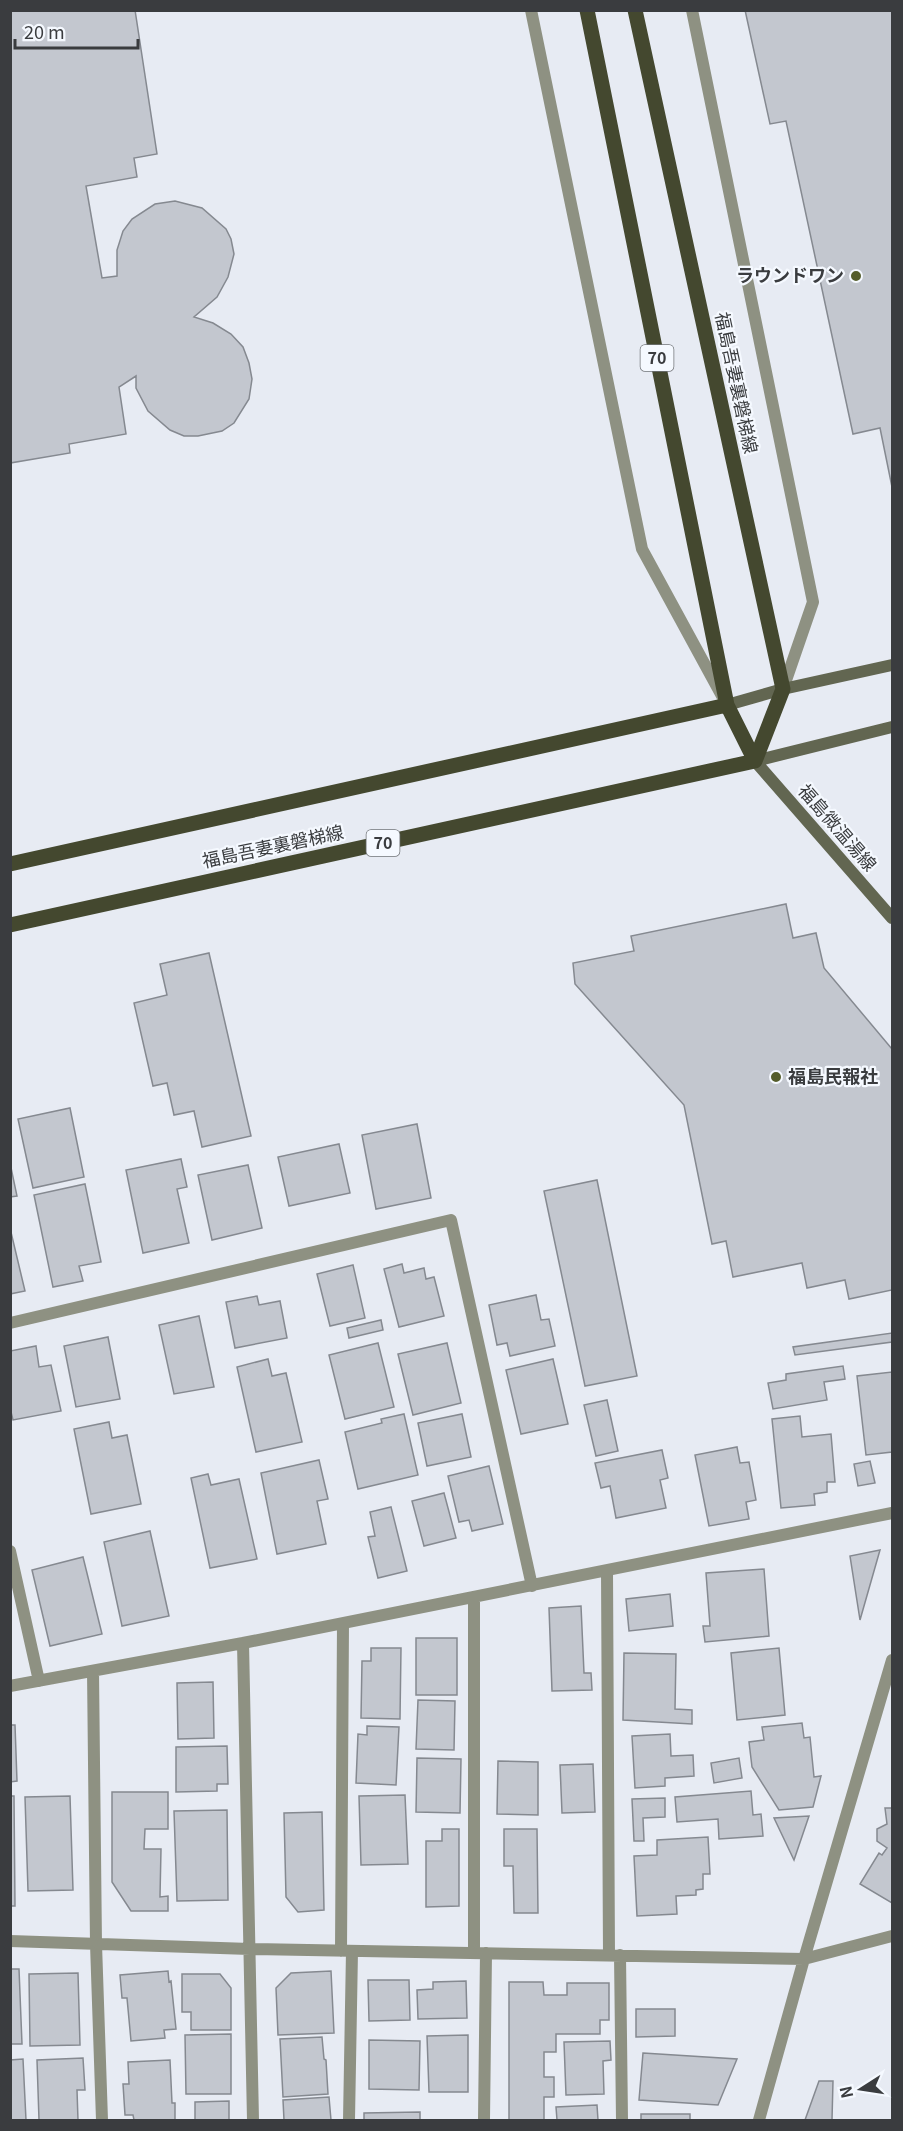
<svg xmlns="http://www.w3.org/2000/svg" width="903" height="2131" font-family="Georgia,'Noto Sans JP',serif">
	<rect width="100%" height="100%" fill="#e7ebf3"/>
	<path fill="#c3c7cf" stroke="#858990" stroke-width="1.5" d="M10 10H135L157 154 134 158 137 177 86 186 102 278 117 276V250L123 231 132 219 155 204 175 201 202 208 226 229 231 239 234 254 228 277 217 297 194 317 213 323 231 334 243 347 249 363 252 379 249 399 234 423 222 431 198 436H184L170 430 148 411 136 388V376L119 387 126 434 69 444 70 453 10 463Z
		M745 10H892V487L880 428 853 434 786 121 770 124Z
		M786 904 793 938 816 933 824 968 892 1049V1290L849 1299 845 1280 807 1288 802 1263 733 1277 726 1241 712 1244 684 1105 575 984 573 963 634 951 631 936Z
		M209 953 251 1136 202 1147 194 1111 174 1115 167 1083 153 1086 134 1003 167 995 160 964Z
		M70 1108 84 1177 33 1188 18 1119Z
		M417 1124 431 1198 376 1209 362 1135Z
		M339 1144 350 1193 289 1206 278 1157Z
		M181 1159 187 1187 177 1189 189 1243 143 1253 126 1170Z
		M10 1163 17 1196 10 1197Z
		M248 1165 262 1228 212 1240 198 1175Z
		M597 1180 637 1376 585 1386 544 1191Z
		M85 1184 101 1262 79 1266 83 1281 53 1287 34 1195Z
		M10 1228 25 1291 10 1294Z
		M402 1264 404 1273 424 1268 426 1279 434 1277 444 1316 399 1327 384 1269Z
		M353 1265 365 1318 330 1326 317 1274Z
		M536 1295 541 1320 549 1319 555 1346 510 1356 507 1343 497 1345 489 1305Z
		M257 1296 259 1305 280 1301 287 1338 235 1348 226 1302Z
		M199 1316 214 1387 174 1394 159 1325Z
		M381 1320 383 1330 349 1338 347 1328Z
		M892 1333V1342L795 1355 793 1347Z
		M108 1337 120 1399 76 1407 64 1346Z
		M378 1343 394 1407 345 1419 329 1355Z
		M447 1343 461 1403 413 1415 398 1354Z
		M36 1346 39 1367 51 1365 61 1411 13 1420 10 1408V1351Z
		M268 1359 272 1376 286 1373 302 1442 256 1452 237 1367Z
		M553 1359 568 1424 521 1434 506 1370Z
		M843 1366 845 1379 824 1382 827 1400 773 1409 768 1383 786 1380V1374Z
		M892 1372V1452L866 1455 857 1376Z
		M607 1400 618 1451 596 1456 584 1405Z
		M404 1414 418 1475 358 1489 345 1432 382 1423 381 1419Z
		M462 1414 471 1457 427 1466 418 1423Z
		M800 1416 802 1437 831 1434 835 1482H827V1492L814 1494 815 1505 781 1508 772 1419Z
		M109 1422 112 1438 127 1435 141 1504 91 1514 74 1429Z
		M737 1447 740 1463 749 1462 756 1500 746 1502 749 1519 709 1526 695 1455Z
		M662 1450 668 1478 660 1480 666 1508 616 1518 610 1486 601 1488 595 1463Z
		M319 1460 328 1499 317 1501 326 1544 277 1554 261 1473Z
		M870 1461 875 1483 858 1486 854 1464Z
		M489 1466 503 1524 472 1531 469 1520 459 1522 448 1476Z
		M208 1474 211 1485 239 1479 257 1559 210 1568 191 1478Z
		M444 1493 456 1538 424 1546 412 1501Z
		M391 1507 407 1571 378 1578 368 1537 375 1536 370 1512Z
		M150 1531 169 1616 122 1626 104 1542Z
		M880 1550 860 1620 850 1556Z
		M83 1557 102 1634 50 1646 32 1570Z
		M764 1569 769 1636 705 1642 703 1626H710L706 1573Z
		M670 1594 673 1626 629 1631 626 1599Z
		M581 1606 584 1673H591L592 1690 552 1691 549 1608Z
		M416 1638H457V1695H416Z
		M371 1648H401L400 1719 361 1718 362 1661H371Z
		M779 1648 785 1715 737 1720 731 1653Z
		M624 1653 676 1654 675 1709 692 1710V1724L623 1720Z
		M213 1682 214 1738 178 1739 177 1683Z
		M418 1700 455 1701 454 1750 416 1749Z
		M802 1723 804 1738 810 1737 814 1777 821 1776 813 1807 779 1810 752 1767 749 1742 764 1740 762 1727Z
		M10 1725H15L17 1781 10 1782Z
		M367 1726 399 1727 396 1785 356 1783 358 1734 367 1735Z
		M670 1734 671 1756 693 1755 694 1776 665 1778V1786L635 1788 632 1736Z
		M227 1746 228 1784H217V1791L176 1792V1747Z
		M417 1758 461 1759 460 1813 416 1812Z
		M739 1758 742 1778 714 1783 711 1763Z
		M498 1761 538 1762V1815L497 1814Z
		M593 1764 595 1812 562 1813 560 1765Z
		M751 1791 753 1815 761 1814 763 1836 719 1839 718 1819 677 1822 675 1797Z
		M112 1792H168V1829H145L144 1849H161L160 1897 168 1896V1911H131L112 1882Z
		M405 1795 408 1864 361 1865 359 1796Z
		M10 1796H14L15 1906H10Z
		M70 1796 73 1890 28 1891 25 1797Z
		M665 1798V1817L643 1818 644 1841H634L632 1799Z
		M885 1808H892V1903L860 1884 879 1853 882 1855 887 1848 877 1841V1829L887 1824Z
		M227 1810 228 1900 177 1901 174 1811Z
		M322 1812 324 1910 298 1912 286 1897 284 1813Z
		M809 1816 794 1860 774 1818Z
		M442 1829H459V1906L426 1907V1841H442Z
		M504 1829H537L538 1913H514L513 1866H504Z
		M708 1837 710 1874H703V1889L696 1890V1895L676 1896 677 1914 637 1916 634 1856 657 1855V1840Z
		M10 1969H19L22 2044H10Z
		M168 1971 169 1982 171 1981 176 2029 164 2030 165 2038 131 2041 127 1998H122L120 1975Z
		M331 1971 334 2033 278 2035 276 1988 291 1973Z
		M78 1973 80 2045 30 2046 29 1974Z
		M182 1974H220L231 1988V2030H191V2012H182Z
		M368 1980H409L410 2020 369 2021Z
		M466 1981 467 2018 418 2019 417 1990 433 1989V1982Z
		M509 1982H543L544 1995H567V1983H609V2020H600V2034H556V2052H544V2077H554V2097H544V2120H509Z
		M636 2009H675V2036L636 2037Z
		M231 2034V2094H186L185 2035Z
		M468 2035V2092H429L427 2036Z
		M322 2037 324 2059 326 2060 328 2094 283 2097 280 2039Z
		M369 2040 420 2041 419 2090 369 2089Z
		M610 2041 611 2060 603 2061 604 2094 566 2095 564 2042Z
		M643 2053 737 2059 718 2105 639 2100Z
		M83 2058 85 2090H77L78 2120H39L37 2060Z
		M23 2059 26 2120H10V2060Z
		M170 2060 172 2103H175V2120H134L133 2115H125L123 2084H129L128 2062Z
		M819 2081H833L832 2120H805Z
		M329 2097 331 2120H284L283 2100Z
		M229 2101V2120H195V2102Z
		M597 2105 598 2120H557L556 2107Z
		M420 2112V2120H364V2113Z
		M641 2114H690V2120H641Z"/>
	<g fill="none" stroke-linecap="round" stroke-linejoin="round">
		<path stroke="#8e9182" stroke-width="12" d="M531 10 642 549 722 696
			M692 10 813 602 783 689
			M10 1323 451 1220 532 1586
			M10 1551 39 1681
			M607 1571 609 1955
			M474 1597V1952
			M93 1671 96 1944 102 2120
			M10 1686 243 1643
			M10 1941 250 1949 804 1959 892 1936
			M341 1951 343 1623
			M620 1955 622 2120
			M253 2120 243 1643 892 1513
			M349 2120 352 1951
			M484 2120 486 1953
			M759 2120 804 1959 892 1660"/>
		<path stroke="#626651" stroke-width="12" d="M727 705 783 689 892 665
			M892 727 755 761 892 918"/>
		<path stroke="#44482f" stroke-width="15" d="M587 10 727 705 755 761
			M635 10 783 689 755 761
			M10 864 727 705
			M10 925 755 761"/>
	</g>
	<g fill="#545c2a" stroke="#f5f9ff" stroke-width="2">
		<circle cx="856" cy="276" r="6"/>
		<circle cx="776" cy="1077" r="6"/>
	</g>
	<g text-anchor="middle" stroke-width="4.5" stroke-linejoin="round" paint-order="stroke">
		<g fill="#f5f9ff" stroke="#727579" stroke-width="1.5">
			<rect x="640.5" y="345" width="33" height="26" rx="4.5"/>
			<rect x="366.5" y="830" width="33" height="26" rx="4.5"/>
		</g>
		<g font-size="16" font-weight="bold" fill="#3a3c3f">
			<text x="657" y="364">70</text>
			<text x="383" y="849">70</text>
		</g>
		<g font-size="18" font-weight="bold" fill="#3a3c3f" stroke="#f5f9ff" text-anchor="end">
			<text x="844" y="282">ラウンドワン</text>
			<text x="788" y="1083" text-anchor="start">福島民報社</text>
		</g>
		<g font-size="18" fill="#3a3c3f" stroke="#f5f9ff">
			<text transform="translate(736 383) rotate(78)" y="6">福島吾妻裏磐梯線</text>
			<text transform="translate(837 828) rotate(49)" y="6">福島微温湯線</text>
			<text transform="translate(273 847) rotate(-12)" y="6">福島吾妻裏磐梯線</text>
		</g>
	</g>
	<rect width="903" height="2131" fill="none" stroke="#3a3c3f" stroke-width="24"/>
	<g transform="translate(861 2089) rotate(258)" stroke="#f5f9ff" stroke-width="4.5" paint-order="stroke">
	<path d="M0-4.5L10 22L0 15L-10 22Z" fill="#3a3c3f"/>
	<text y="-9" font-size="16" font-weight="bold" text-anchor="middle" fill="#3a3c3f">N</text>
	</g>
	<path d="M15 39v9h123v-9" fill="none" stroke="#3a3c3f" stroke-width="3"/>
	<text x="24" y="39" font-size="18" fill="#3a3c3f" stroke="#f5f9ff" stroke-width="4.5" paint-order="stroke">20 m</text>
</svg>
